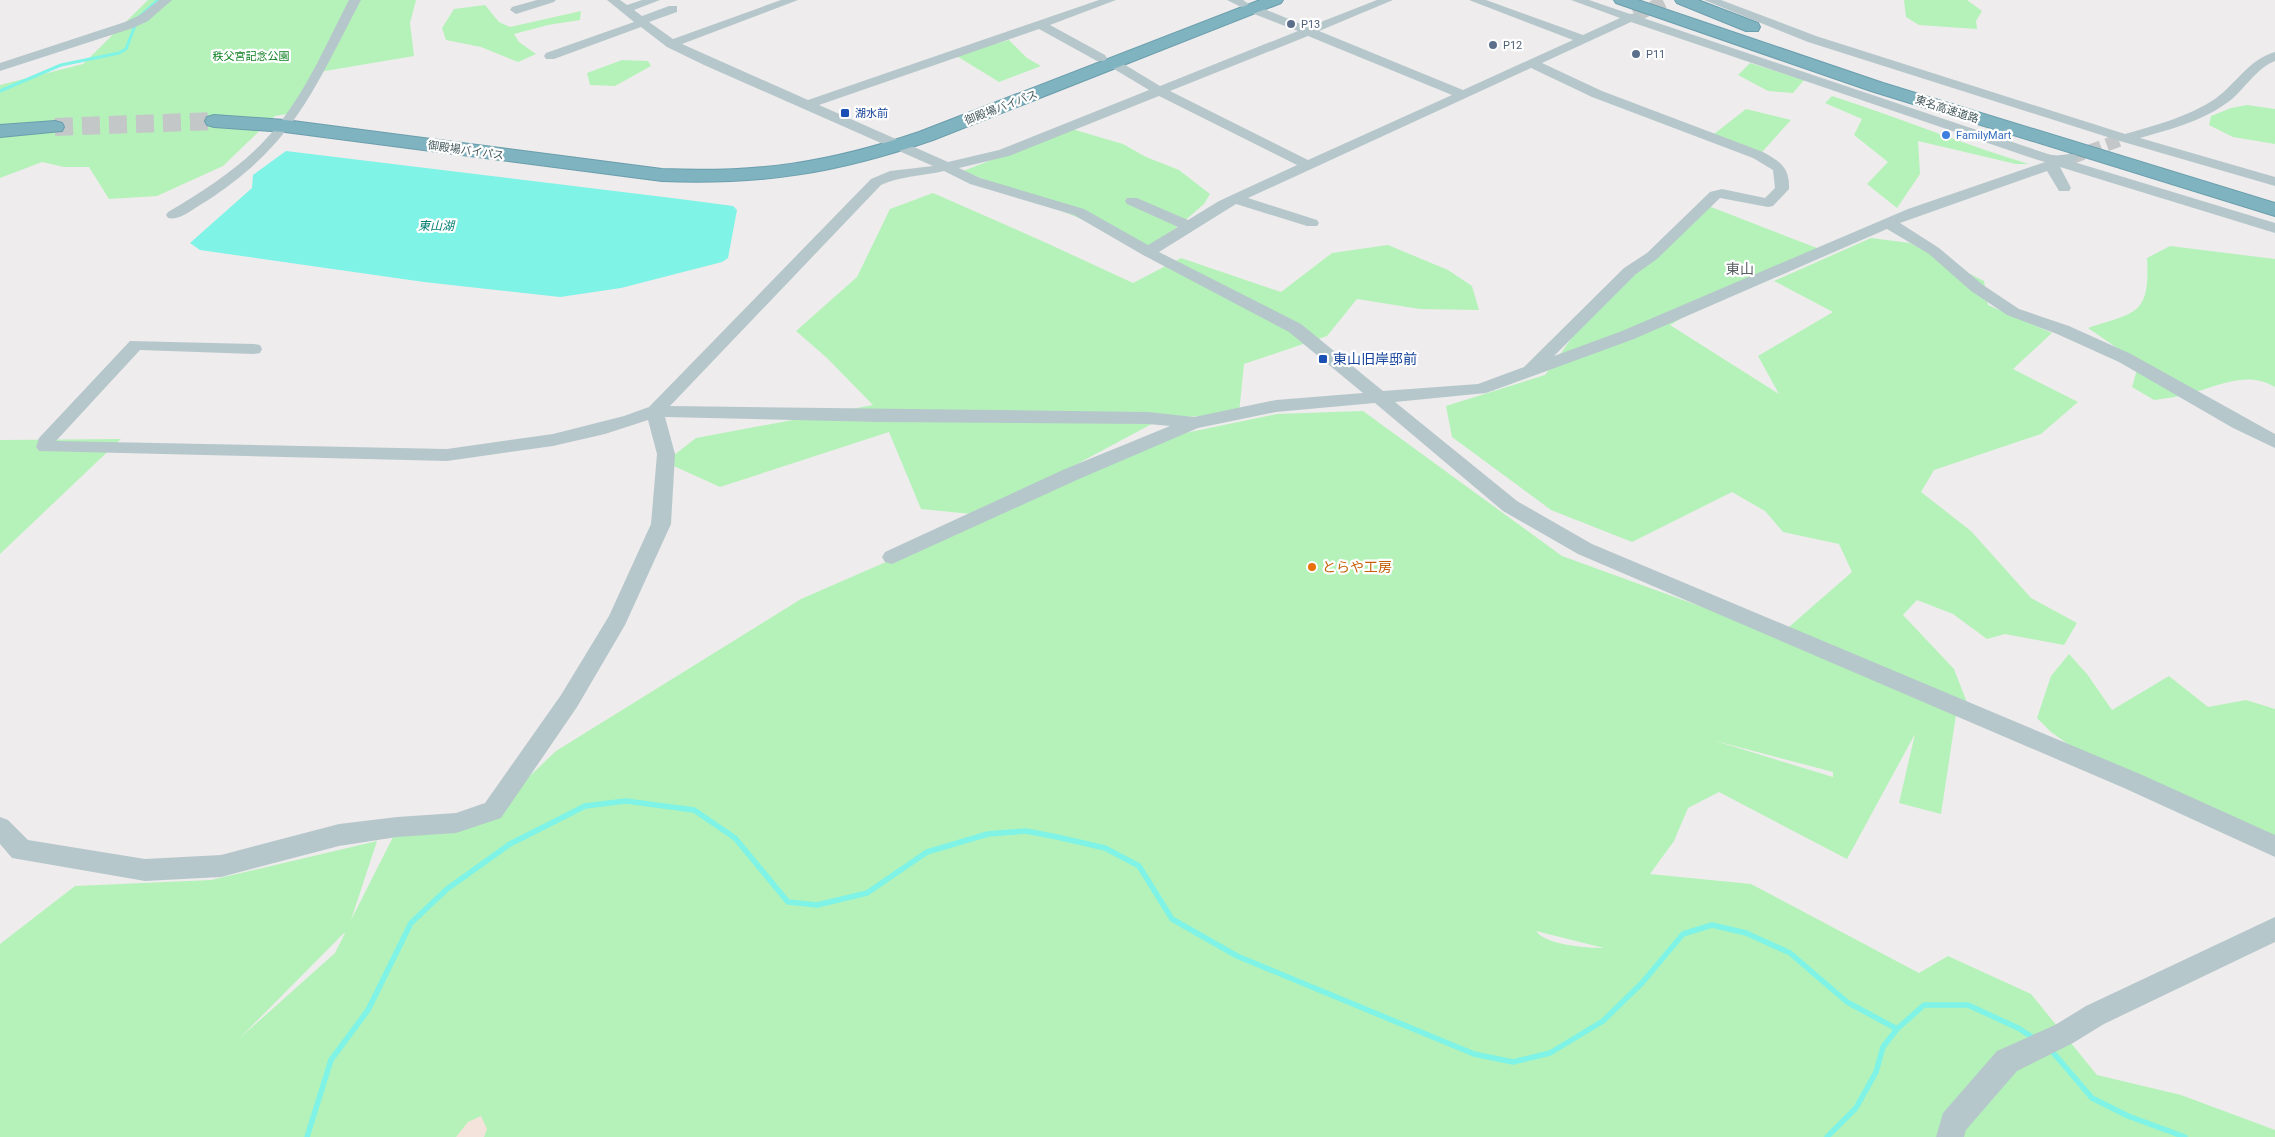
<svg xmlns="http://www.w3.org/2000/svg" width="2275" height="1137" font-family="Roboto,'Noto Sans JP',sans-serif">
	<rect width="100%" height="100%" fill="#efeced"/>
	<path fill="#b5f2b9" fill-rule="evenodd" d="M148 0H416L410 23 414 56 313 73 299 99 287 114 275 116 223 166 157 196 109 199 89 167H64L42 162 0 178V85L83 64Z
		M1904 0H1967L1982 11 1976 21 1977 29 1919 25 1906 17Z
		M485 5 499 22 510 27 581 11 580 20 548 25 514 34 519 42 536 54 518 62 481 47 446 40 442 28 454 9Z
		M1009 40 1027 58 1041 66 999 82 955 55Z
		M622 60 648 61 651 66 615 86 590 85 587 73Z
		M1750 63 1804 80 1793 93 1768 91 1738 75Z
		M1832 96C1898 117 1962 144 2029 164H2016L1918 141 1920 174 1897 208 1867 184 1888 162 1854 135 1862 119 1825 103Z
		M2247 105 2275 109V144L2233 137 2209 125 2211 116 2231 108Z
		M1746 109 1791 120 1762 152 1714 134Z
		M1072 129 1123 144 1146 157 1179 170 1210 194 1204 204 1153 248 963 171Z
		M933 193 1040 240 1133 283 1181 258 1281 292 1332 253 1388 245 1448 270 1472 286 1479 310 1420 309 1357 299 1327 336 1244 364 1239 413 1161 419 982 515 921 509 889 432 720 487 665 462 696 438 873 405 827 358 796 331 857 277 890 209Z
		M1706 205 1822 250 1723 294 1670 325 1779 394 1758 356 1833 312 1774 281 1871 238 1910 243 1984 281 1988 305 2052 333 2013 369 2078 402 2041 434 1934 470 1921 492 1971 531 2031 598 2077 623 2064 645 2005 634 1987 639 1953 614 1917 600 1903 615 1954 669 1971 713 1956 715 1941 814 1899 803 1915 734 1847 859 1719 792 1688 808 1674 841 1650 874 1751 884 1919 973 1948 956 2031 994 2097 1075 2181 1095 2275 1130V1137H0V944L75 886 211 880 377 841 351 920 393 837 493 811 556 751 801 599 1067 483 1166 437 1277 414 1363 411 1562 556 1834 655 1782 633 1852 572 1839 544 1783 532 1765 511 1732 492 1632 542 1551 510 1452 437 1446 406 1545 375 1595 306ZM1712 740 1833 772V777ZM1536 931 1604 948C1587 948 1545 945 1536 931ZM345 933 335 953 241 1037 344 933Z
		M2170 246 2275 259V387C2247 370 2218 386 2189 394 2177 397 2166 398 2154 400L2132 387 2139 363 2088 328C2137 312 2150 315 2147 258Z
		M121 439 0 554V440Z
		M2069 654 2087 674 2112 710 2169 676 2208 707 2246 700 2275 709V845L2089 759 2051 732 2037 718 2051 676Z"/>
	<path fill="#f3e3da" d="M481 1116 487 1129 484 1137H456L468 1122Z"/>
	<path fill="#7ef3e6" d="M286 151 680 199 733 206 737 210 728 258 722 262 621 288 560 297 424 282 200 250 190 243 252 188 253 175Z"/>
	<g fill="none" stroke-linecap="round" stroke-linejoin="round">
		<path stroke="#7ef3e6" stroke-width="3" d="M140 16 158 0
			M0 91 61 65 119 53 126 49 136 23"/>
		<path stroke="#7ef3e6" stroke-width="5.5" d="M2050 1049 2092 1098 2128 1116 2185 1137
			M307 1137 331 1060 368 1010 411 923 447 889 510 844 585 806 626 801 694 810 735 838 788 902 817 905 867 893 927 852 988 834 1026 831 1057 837 1105 848 1139 866 1172 919 1237 956 1474 1054 1513 1062 1550 1053 1603 1021 1642 983 1683 934 1712 925 1746 933 1790 953 1847 1002 1897 1029
			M1827 1137 1856 1108 1876 1072 1883 1047 1897 1029 1924 1005H1968L2018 1028 2035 1039"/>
		<path stroke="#c4c7c8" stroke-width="13" stroke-dasharray="13 6" stroke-linecap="butt" d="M1635 16 1667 0
			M2071 158 2120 140"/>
		<path stroke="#c4c7c8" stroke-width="18" stroke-dasharray="18 9" stroke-linecap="butt" d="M55 127 214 121"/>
		<defs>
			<path id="highway" d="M1260 0H1283L1281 3 933 140C837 173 763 185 662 181L285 132 214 127 207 125 205 121 207 117 214 115 285 120 662 169C758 173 828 163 919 132Z
				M1614 0H1638L1883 83 2275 203V216L1871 91 1616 3Z
				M1675 0H1698L1758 23 1760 27 1758 31H1746L1677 3Z
				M55 121 62 123 64 127 62 131 0 137V125Z"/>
		</defs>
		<use href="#highway" stroke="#6a9eac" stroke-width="2"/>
		<path fill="#b6c7cb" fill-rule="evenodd" d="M159 0H172L148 21 133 28 0 71V63L125 22 140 15Z
			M349 0H361C314 89 294 145 205 202 194 208 180 221 168 218L166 215 168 212C208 188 248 163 278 125 308 88 327 42 349 0Z
			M537 0H556L554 2 516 14 510 10 512 7Z
			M607 0H620L627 5 642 0H660L634 10 642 16 669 6H677V12L649 22 673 39 781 0H798L682 44 808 100 1099 0H1116L1050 25 1105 55 1107 58 1105 61H1097L1039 29 819 105 948 162 999 150 1149 90 1109 66 1107 63 1109 60H1117L1160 86 1298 31 1249 12V6H1257L1308 27 1377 0H1393L1319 31 1463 90 1573 40 1469 0H1486L1583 35 1620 18 1571 0H1589L1630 14 1639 13 1640 17 2048 154C2062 158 2065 152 2076 155L2078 158 2074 162 2275 223V233L2060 167 2071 188 2069 191H2059L2047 171 1900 223 1939 248 1983 285 2019 309 2069 326 2131 354 2275 434V448L2233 428 2119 362 2057 334 2007 315 1971 291 1929 254 1887 229 1634 339 1486 393 1395 402 1517 501 1592 544 2140 774 2275 835V857L2124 788 1578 554 1503 511 1375 403 1276 412 1198 428 1079 479 892 564 885 562 882 557 885 552 1065 469 1170 426 1148 424 880 422 665 417 675 454 671 524 625 625 577 707 501 818 456 833 397 837 339 846 221 877 145 881 12 858 0 844V817L8 820 28 840 145 859 221 855 339 824 397 817 456 813 485 803 561 695 609 616 651 524 657 454 648 420 605 434 553 446 447 461 39 451 36 447 39 438 130 341 254 344 260 345 262 349 260 353 254 354 140 350 56 441 447 449 553 434 624 416 649 407 871 179 890 171 933 166 704 65 667 47 641 27 554 59H546L544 56 546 53 634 22ZM1631 22 2038 160 2045 162 1908 209 1622 331 1554 356 1636 274 1657 259 1720 198 1768 207 1773 206 1789 189C1790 168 1780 161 1763 152L1602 91 1542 63ZM1308 36 1452 95 1308 160 1170 91ZM1531 68 1592 97 1753 158 1773 170 1775 188 1765 198 1722 189 1710 192 1647 253 1624 268 1524 367 1478 384 1383 391 1301 324 1159 252 1236 204 1307 226H1317L1319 223 1317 220 1248 198ZM1159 96 1297 165 1219 201 1188 220 1137 198H1127L1125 201 1127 204 1178 227 1148 245 1084 209 980 178 959 168 1009 156ZM944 171 970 184 1074 215 1143 255 1289 332 1363 393 1276 400 1194 417 1148 412 670 406 881 185C900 176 923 176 944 171Z
			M1227 0H1243L1249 4 1243 8Z
			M1704 0H1721L1816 36 2125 134C2156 125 2188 117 2215 99 2236 84 2249 59 2275 52V61C2257 68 2247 86 2232 99 2206 120 2172 129 2140 138L2275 177V186L2120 141 1808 42Z
			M2275 917V942L2104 1024 2073 1043 2017 1071 1966 1130 1964 1137H1936L1943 1113 1997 1051 2055 1025 2086 1006Z"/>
		<use href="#highway" fill="#7fb3c0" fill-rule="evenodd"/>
	</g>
	<g fill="#5c6f8a" stroke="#fff" stroke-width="2">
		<circle cx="1291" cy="24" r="5"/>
		<circle cx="1493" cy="45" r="5"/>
		<circle cx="1636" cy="54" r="5"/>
	</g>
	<g fill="#1a4fb4" stroke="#fff" stroke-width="2">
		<rect x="840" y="108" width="10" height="10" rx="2.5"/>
		<rect x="1318" y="354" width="10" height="10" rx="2.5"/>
	</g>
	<circle fill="#3f7fe0" stroke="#fff" stroke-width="2" cx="1946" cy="135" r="5"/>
	<circle fill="#e8710a" stroke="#fff" stroke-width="2" cx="1312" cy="567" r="5"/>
	<g text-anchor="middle" stroke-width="4.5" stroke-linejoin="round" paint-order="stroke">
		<g font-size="11" fill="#4e5e75" stroke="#fff" text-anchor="start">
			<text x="1301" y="28">P13</text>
			<text x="1503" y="49">P12</text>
			<text x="1646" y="58">P11</text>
		</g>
		<g font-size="11" fill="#0f8124" stroke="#fff">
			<text x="251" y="60">秩父宮記念公園</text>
		</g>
		<g font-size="11" fill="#43575b" stroke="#fff">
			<text transform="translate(1001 107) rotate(-21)" y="4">御殿場バイパス</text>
			<text transform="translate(1947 109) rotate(18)" y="4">東名高速道路</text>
			<text transform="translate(466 150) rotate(8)" y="4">御殿場バイパス</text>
		</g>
		<g font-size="11" fill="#164399" stroke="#fff" text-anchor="start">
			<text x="855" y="117">湖水前</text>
		</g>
		<g font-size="11" fill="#366cbe" stroke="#fff" text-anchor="start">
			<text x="1956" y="139">FamilyMart</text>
		</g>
		<g font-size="12" font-style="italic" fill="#058074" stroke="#fff">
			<text x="436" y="230">東山湖</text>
		</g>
		<g font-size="14" fill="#585f62" stroke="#fff">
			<text x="1740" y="274">東山</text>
		</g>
		<g font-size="14" fill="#164399" stroke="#fff" text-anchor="start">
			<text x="1333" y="364">東山旧岸邸前</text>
		</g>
		<g font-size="14" fill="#c56008" stroke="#fff" text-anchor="start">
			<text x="1322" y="572">とらや工房</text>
		</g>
	</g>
</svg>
